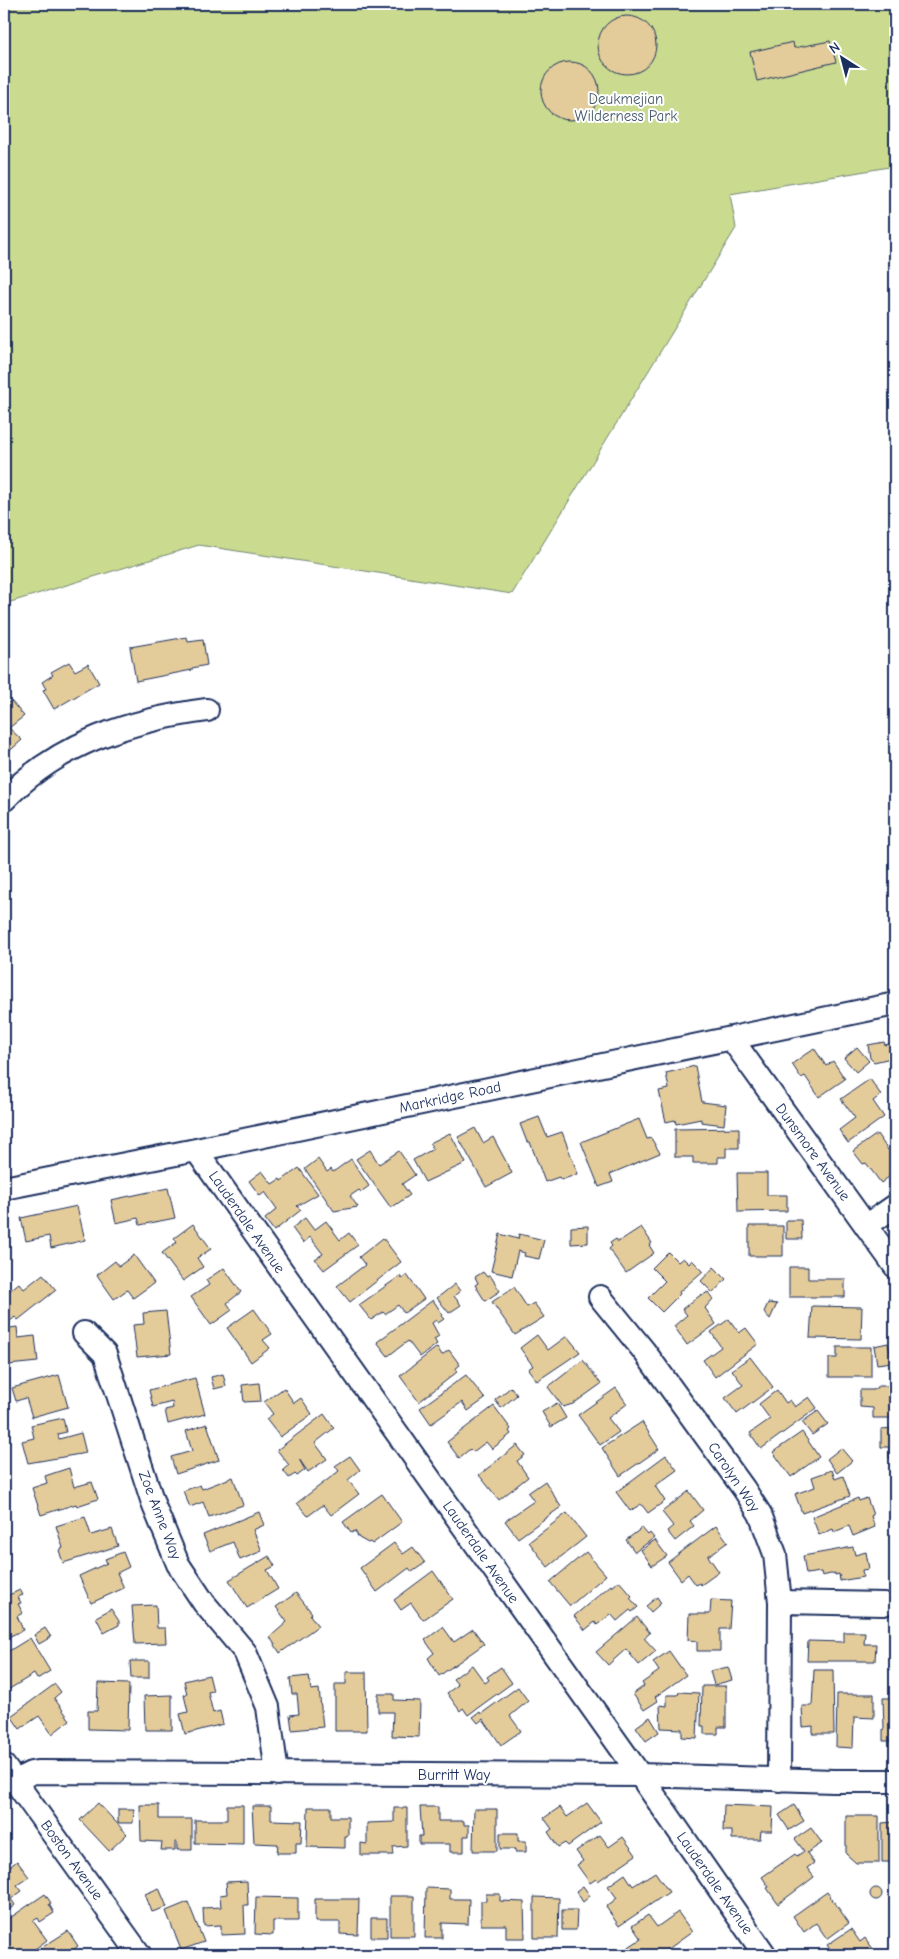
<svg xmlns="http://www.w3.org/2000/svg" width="899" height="1959" font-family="'Comic Neue',sans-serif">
	<rect width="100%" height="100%" fill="#fff"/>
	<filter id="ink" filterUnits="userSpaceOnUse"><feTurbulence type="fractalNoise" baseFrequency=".02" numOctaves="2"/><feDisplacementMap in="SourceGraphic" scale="10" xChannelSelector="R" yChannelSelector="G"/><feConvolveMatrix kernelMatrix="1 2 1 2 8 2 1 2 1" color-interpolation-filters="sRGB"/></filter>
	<g filter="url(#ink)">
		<path fill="#cadb8f" stroke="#728576" d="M4 4H895V166L730 194 736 228 512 594 199 545 4 604Z"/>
		<path fill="#e4cb9a" stroke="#1b2f5e" d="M598 45a29 29 0 1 1 58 0a29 29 0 1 1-58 0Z
			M830 41 836 62 757 81 750 52 793 42 794 48Z
			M541 91a29 29 0 1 1 58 0a29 29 0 1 1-58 0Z
			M187 637 188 642 203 640 207 665 192 668V670L136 681 130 647Z
			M69 662 75 671 88 664 99 683 54 709 43 690 46 689 42 682 53 675 51 672Z
			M11 701 24 716 9 728 22 740 4 756V706Z
			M884 1042 885 1045 895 1042V1071H894L891 1058 874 1062 870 1058 868 1045Z
			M857 1047 869 1061 856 1072 844 1058Z
			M814 1048 826 1066 833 1061 845 1079 819 1097 805 1076 801 1078 792 1064Z
			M695 1066 702 1102 726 1105 724 1125 701 1122V1119L676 1124 675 1120 666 1122 659 1091 669 1089 666 1073Z
			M870 1079 881 1095 873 1101 884 1117 848 1143 839 1130 855 1118 841 1099Z
			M539 1117 547 1137 562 1132 578 1174 561 1180 559 1177 545 1182 530 1142H527L520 1124Z
			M639 1119 647 1139 651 1138 660 1153 610 1174 613 1182 599 1187 581 1142Z
			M475 1128 483 1143 493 1137 512 1173 486 1187 458 1137Z
			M739 1128V1148H726V1157H718V1163H693V1157H675V1129Z
			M450 1133 466 1163 425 1182 413 1160 433 1149 430 1143Z
			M877 1134 888 1150 895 1145V1172L881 1183 866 1163 863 1164 853 1151Z
			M370 1150 379 1164 399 1151 415 1175 402 1184 410 1195 391 1208 356 1159Z
			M318 1159 327 1172 331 1169 333 1172 351 1159 369 1186 361 1192 359 1190 350 1196 358 1207 334 1211 305 1169Z
			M299 1168 318 1194 297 1206 301 1210 274 1231 265 1219 277 1209 265 1192 260 1196 249 1181 262 1171 272 1184 280 1179 281 1181Z
			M737 1173H767V1195H787V1211L738 1212Z
			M168 1188 175 1218 140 1225 138 1218 116 1223 111 1200Z
			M77 1206 85 1240 51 1248 49 1236 26 1241 21 1218Z
			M305 1218 314 1230 326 1221 340 1240 349 1233 358 1245 324 1270 315 1259 323 1254 310 1237 303 1243 292 1228Z
			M786 1220H801L802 1239H786Z
			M193 1224 211 1249 197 1258 203 1267 183 1281 162 1253 177 1242 174 1238Z
			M588 1226V1243L571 1244V1227Z
			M749 1226H783V1256H749Z
			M641 1227 652 1243 649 1245 654 1253 626 1273 609 1249 612 1246 610 1243 616 1239 618 1242Z
			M500 1234 518 1239 519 1234 544 1240 539 1259 524 1256 525 1253 518 1251 512 1276 491 1271Z
			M383 1238 401 1262 350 1302 337 1286 365 1265 359 1257Z
			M668 1252 678 1262 683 1258 689 1264 692 1260 703 1271 679 1292 680 1294 662 1312 648 1298 665 1281 652 1268Z
			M134 1255 154 1283 133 1298 127 1290 114 1299 97 1275 115 1261 119 1266Z
			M714 1267 726 1279 713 1293 701 1281Z
			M789 1267H808V1279H845V1297H789Z
			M224 1268 241 1292 227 1303 232 1310 211 1325 191 1297 209 1285 206 1280Z
			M483 1272 487 1277 490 1275 500 1291 485 1301 475 1285 478 1283 475 1277Z
			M43 1274 56 1290 18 1320 15 1317 8 1323 4 1317V1295L19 1283 24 1289Z
			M407 1275 424 1299 404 1313 398 1305 385 1314 383 1312 371 1320 359 1305 400 1276 402 1279Z
			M455 1284 460 1291 454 1296 461 1305 449 1313 437 1298Z
			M514 1287 527 1307 534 1303 544 1317 515 1335 492 1302Z
			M708 1292 713 1299 705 1308 716 1324 687 1345 674 1326 687 1315 682 1309 702 1294 703 1295Z
			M433 1300 443 1315 441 1316 444 1319 438 1323 436 1320 432 1323 439 1336 434 1339 437 1344 420 1357 408 1341 388 1356 377 1342Z
			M768 1303 777 1304 770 1319 764 1312Z
			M812 1306 862 1307 861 1339 810 1338Z
			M254 1309 272 1334 263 1340 270 1348 251 1362 227 1328Z
			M166 1311 171 1354 137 1357 133 1325 144 1324 143 1313Z
			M729 1319 739 1333 746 1328 758 1344 715 1377 703 1360 721 1347 711 1332Z
			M17 1327 18 1338 35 1336 38 1362 8 1365V1362L4 1363V1329Z
			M537 1335 548 1350 567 1336 580 1352 537 1381 528 1369 533 1366 520 1348Z
			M888 1343 892 1362 877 1364 874 1346Z
			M437 1347 442 1355 449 1350 460 1365 455 1369 457 1372 419 1402 400 1376Z
			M837 1347H871V1377H829V1358H837Z
			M750 1357 773 1387 737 1414 725 1398 743 1385 732 1370Z
			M583 1360 601 1384 573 1404 563 1407 548 1387Z
			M223 1374 226 1386 214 1389 211 1377Z
			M59 1375 68 1407 32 1417 26 1398 16 1401 12 1388Z
			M466 1375 485 1399 468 1411 462 1402 431 1424 420 1408Z
			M195 1378 205 1414 168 1424 165 1410 173 1408 172 1402 153 1407 149 1390Z
			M259 1383 261 1401 244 1402 242 1385Z
			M879 1386H895V1418H873V1408L860 1407V1390H873Z
			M511 1387 517 1395 501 1408 495 1400Z
			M284 1388 294 1403 301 1398 312 1414 280 1437 266 1419 273 1414 264 1402Z
			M616 1388 627 1404 608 1418 619 1432 600 1445 578 1415Z
			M777 1390 786 1403 790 1400 795 1407 809 1397 817 1408 761 1449 750 1433 770 1419 759 1404Z
			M557 1403 566 1418 551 1427 542 1412Z
			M494 1406 511 1429 509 1431 511 1434 492 1449 486 1442 473 1452 470 1449 459 1458 447 1442Z
			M818 1411 828 1424 812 1435 802 1422Z
			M324 1414 334 1428 315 1443 327 1459 308 1472 299 1459 305 1470 297 1476 295 1474 289 1478 283 1470 289 1465 277 1450Z
			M63 1418 66 1432 58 1434 59 1439 81 1433 86 1453 28 1463 22 1441 34 1438 31 1425Z
			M642 1422 659 1449 620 1476 602 1448Z
			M207 1424 219 1460 176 1474 171 1457 192 1451 186 1431Z
			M895 1428V1458H889V1447H881V1429Z
			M802 1432 819 1457 791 1477 773 1452Z
			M517 1445 525 1455 517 1461 528 1477 499 1500 479 1475Z
			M841 1448 852 1461 837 1473 827 1459Z
			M666 1455 677 1470 655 1486 665 1501 648 1513 641 1504 630 1511 616 1492Z
			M350 1456 360 1470 348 1480 359 1494 331 1515 323 1505 308 1516 297 1503 339 1471 335 1466Z
			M69 1468 74 1487 92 1482 98 1499 77 1506 76 1504 41 1515 32 1488 47 1483 45 1476Z
			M832 1470 835 1479 843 1476 850 1496 802 1513 795 1494 815 1487 812 1477Z
			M233 1477 243 1505 209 1517 203 1502 190 1507 183 1491 200 1485 202 1489Z
			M545 1481 561 1507 518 1538 505 1521 534 1501 528 1493Z
			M689 1491 703 1510 690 1521 694 1526 675 1541 667 1531 673 1526 662 1512Z
			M382 1494 402 1522 372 1544 370 1542 368 1543 359 1538 355 1531 351 1533 343 1522Z
			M858 1498 859 1501 867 1498 873 1515 871 1516 875 1527 853 1536 849 1526 834 1532 833 1529 819 1535 812 1517Z
			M259 1512 264 1525 253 1530 262 1551 240 1560 233 1542 210 1551 203 1535Z
			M567 1513 586 1537 548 1567 529 1542Z
			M85 1517 91 1535 112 1529 118 1546 63 1563 59 1550 63 1548 56 1526Z
			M716 1526 728 1542 708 1556 719 1572 701 1585 700 1583 696 1585 688 1574 681 1580 668 1562Z
			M642 1528 648 1535 650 1533 654 1538 635 1552 626 1540Z
			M655 1540 667 1556 652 1566 641 1550Z
			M394 1543 403 1554 413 1547 425 1563 412 1572 409 1568 377 1592 360 1568Z
			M853 1547 855 1555 866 1552 869 1569 862 1570 863 1577 840 1581 839 1574 835 1575V1573L822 1576 821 1572 806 1574 803 1556Z
			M123 1552 129 1567 117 1573 124 1588 91 1603 79 1576 107 1563 105 1559Z
			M586 1552 606 1575 570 1606 550 1582Z
			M269 1556 275 1566 267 1570 278 1589 247 1608 229 1580Z
			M433 1571 453 1599 423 1620 411 1603 401 1610 394 1600Z
			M619 1581 632 1596 630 1598 638 1607 632 1612 630 1610 617 1621 611 1614 597 1625 595 1622 585 1630 574 1616 611 1585 612 1587Z
			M20 1590 23 1595 18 1597 21 1603 18 1604 23 1613 17 1616 23 1630 4 1639V1597Z
			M296 1593 312 1613 310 1615 318 1626 280 1653 270 1637 287 1622 276 1607Z
			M657 1597 661 1603 651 1612 646 1606Z
			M711 1600 731 1601 729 1629H720V1651H697V1641L688 1640 689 1614H710Z
			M156 1605 157 1628H165L166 1643 135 1644 132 1606Z
			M111 1609 119 1621V1625L104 1633 96 1617Z
			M637 1617 650 1633 644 1638 656 1651 639 1665 626 1649 608 1665 596 1652Z
			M443 1627 454 1642 473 1629 484 1644 439 1676 428 1658 434 1653 425 1640Z
			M45 1628 51 1637 39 1644 34 1635Z
			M844 1632H865L864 1644H876L875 1661H807L808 1641 844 1642Z
			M30 1638 50 1671 37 1679 34 1674 6 1691 4 1687V1654Z
			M669 1651 686 1675 655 1697 658 1701 644 1710 633 1694 644 1686 642 1683 659 1671 653 1662Z
			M130 1661H149V1678H131Z
			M472 1665 485 1683 489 1680 487 1677 501 1667 512 1683 468 1715 463 1708 460 1711 447 1693 458 1685 453 1679Z
			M728 1667 732 1680 714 1685 710 1671Z
			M814 1670H833L834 1734H813V1726L803 1727 802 1706H812Z
			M346 1672H366L367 1731H335V1684H346Z
			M209 1675 213 1691 208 1692 213 1713 220 1711 223 1724 185 1734 180 1714 188 1712 184 1695 187 1694 184 1681Z
			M309 1676 311 1690 319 1689 323 1727 292 1730 290 1715 299 1714 297 1694H292L290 1678Z
			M98 1683 129 1684 128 1730 88 1729V1711H97Z
			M55 1684 61 1692 54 1698 70 1720 52 1734 39 1716 20 1729 11 1716Z
			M702 1686H726V1727H718V1734H704V1726H701Z
			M518 1687 528 1701 510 1716 521 1731 501 1745 483 1719 478 1723 473 1717 480 1712 481 1714Z
			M679 1692 699 1693 697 1738 682 1737V1729L661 1728 660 1705 667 1706V1695H678Z
			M378 1694H394V1700L420 1701 419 1737 392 1736 393 1712H378Z
			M837 1694H874V1718L854 1717 853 1748 836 1747Z
			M172 1695V1730H145L144 1696Z
			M883 1698H895V1741H883V1729H884Z
			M650 1717 659 1732 646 1741 636 1727Z
			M98 1803 127 1834 109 1851 80 1820Z
			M587 1803 601 1822 568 1846 565 1843 558 1847 548 1832 552 1829 544 1818 560 1807 567 1817Z
			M140 1805H159V1819H192V1850H177V1842H175V1850H161L162 1842 141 1841Z
			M227 1805H243V1844L195 1843V1820H227Z
			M724 1805 773 1807 772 1831H761L760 1839H732V1831H723Z
			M794 1805 804 1821 789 1830 779 1815Z
			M252 1806H271V1820L302 1821 301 1843H296V1853H277L278 1844 254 1843Z
			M308 1807H331V1817H348V1836H345V1848L307 1847Z
			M420 1807H438V1821H464V1825H469V1836H464V1852H450V1844H419V1836H422Z
			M394 1808H407V1846L393 1847 394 1855H361V1843L367 1844V1823L394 1822Z
			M118 1809H134L133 1823H118Z
			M474 1809H497V1851H473Z
			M846 1816H879V1863H856L846 1854Z
			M895 1822V1862H882V1823Z
			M811 1828 822 1843 807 1853 814 1863 807 1868 814 1877 778 1904 767 1888 769 1887 762 1877 795 1854 797 1856 804 1851 795 1839Z
			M500 1833H518V1841H526V1852H515V1849H500Z
			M600 1835 609 1847 623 1837 636 1855 598 1881 596 1879 590 1883 577 1865 583 1861 576 1851Z
			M17 1861 29 1877 17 1885 22 1891 11 1899 15 1905 4 1914V1871Z
			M655 1872 669 1892 619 1926 606 1907 617 1898 608 1886 625 1874 633 1886Z
			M247 1881 248 1905H244L245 1934 221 1935V1925L204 1926 203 1908 221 1907 220 1895 227 1894 226 1882Z
			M583 1886 590 1896 583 1902 576 1891Z
			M159 1888 167 1907 152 1912 145 1894Z
			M426 1888 450 1889V1899H469L468 1924 442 1923V1938H425Z
			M870 1894a6 6 0 1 1 12 0a6 6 0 1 1-12 0Z
			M827 1892 849 1923 827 1939 816 1923 804 1932 793 1916Z
			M45 1894 51 1903 49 1904 54 1913 40 1922 38 1918 33 1921 47 1940 27 1955H4V1946L7 1944 4 1939V1922Z
			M486 1894H500V1901L524 1902 525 1938H506V1925H481V1901H486Z
			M390 1896H414V1936H390Z
			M256 1897 298 1898V1921H273V1935L255 1934Z
			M534 1897 559 1898 558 1938H534Z
			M315 1899H359L358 1935 340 1934V1922H315Z
			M188 1902 204 1942 181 1950 166 1911Z
			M562 1910H577L576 1930H562Z
			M678 1912 692 1932 660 1955 655 1953 652 1955H632L627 1948 641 1939 632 1926 648 1915 657 1927Z
			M371 1918H387V1937H371Z
			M851 1929 860 1942 865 1938 877 1954 834 1955 827 1945Z
			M68 1931 78 1946 67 1955H30Z"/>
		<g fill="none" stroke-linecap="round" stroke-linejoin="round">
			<defs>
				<path id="minor" d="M4 800C58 743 131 720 207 710
					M731 1038 895 1266
					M196 1150 640 1775 765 1955
					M4 1188 196 1150 895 1004
					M866 1226 895 1206
					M600 1297 644 1351 744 1489 760 1514 775 1554 780 1602 779 1780
					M84 1333 105 1354 154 1506 178 1564 204 1603 245 1652 268 1707 277 1774
					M780 1602 884 1604
					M4 1766 140 1955
					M15 1781 31 1773 37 1772 640 1775 834 1781H895"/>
			</defs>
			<use href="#minor" stroke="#1b2f5e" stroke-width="26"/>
			<use href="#minor" stroke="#fff" stroke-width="22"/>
		</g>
	</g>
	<g text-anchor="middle" stroke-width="4" stroke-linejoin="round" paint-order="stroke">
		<g font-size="15" fill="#475a6a" stroke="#fff">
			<text x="626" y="104">Deukmejian<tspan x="626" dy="17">Wilderness Park</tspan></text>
		</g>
		<g font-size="15" fill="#1b2f5e" stroke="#fff">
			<text transform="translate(450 1097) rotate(-12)" y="5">Markridge Road</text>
			<text transform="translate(813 1152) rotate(54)" y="5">Dunsmore Avenue</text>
			<text transform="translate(247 1222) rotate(55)" y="5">Lauderdale Avenue</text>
			<text transform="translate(734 1477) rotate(56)" y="5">Carolyn Way</text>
			<text transform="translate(160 1515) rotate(69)" y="5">Zoe Anne Way</text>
			<text transform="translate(481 1552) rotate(55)" y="5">Lauderdale Avenue</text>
			<text x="454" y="1780">Burritt Way</text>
			<text transform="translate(72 1860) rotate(54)" y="5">Boston Avenue</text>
			<text transform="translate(715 1883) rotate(55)" y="5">Lauderdale Avenue</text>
		</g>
	</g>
	<rect width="899" height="1959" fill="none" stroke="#fff" stroke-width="20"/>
	<rect x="10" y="10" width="879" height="1939" fill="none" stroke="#1b2f5e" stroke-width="2" filter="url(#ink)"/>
	<g transform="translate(842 58) rotate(324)" stroke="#ffffff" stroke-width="4" paint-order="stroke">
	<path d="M0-4L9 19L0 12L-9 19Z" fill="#1b2f5e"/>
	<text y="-8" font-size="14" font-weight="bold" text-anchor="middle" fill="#1b2f5e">N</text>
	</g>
</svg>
